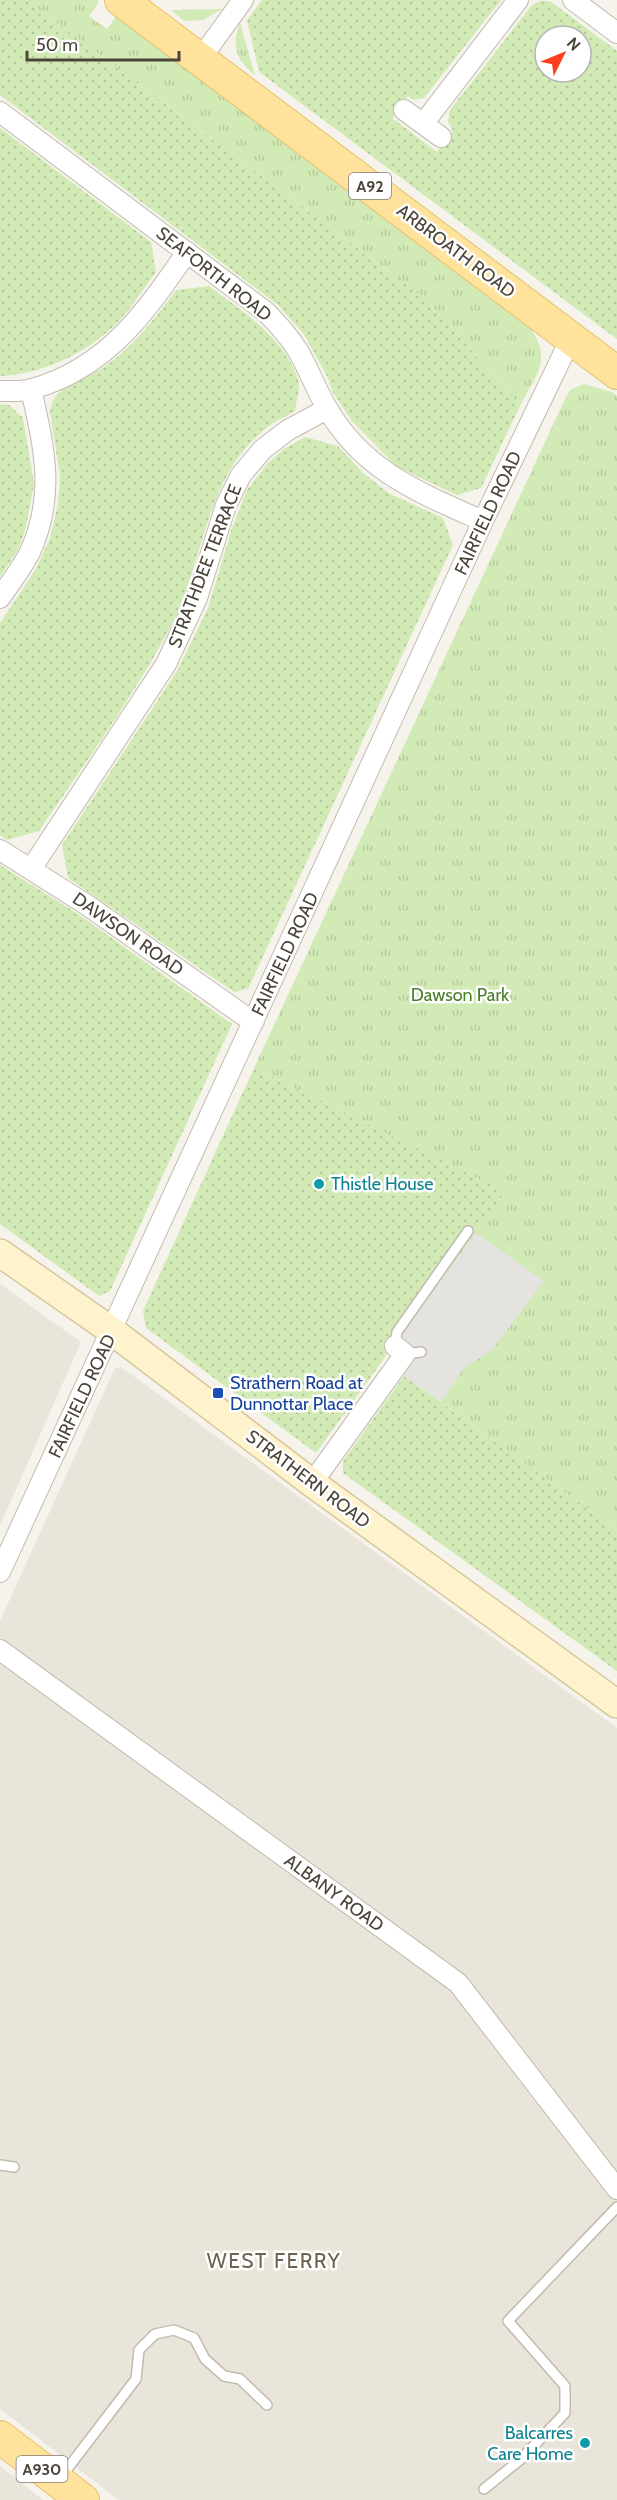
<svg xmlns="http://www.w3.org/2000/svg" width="617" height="2500" font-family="Cabin,sans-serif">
	<defs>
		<pattern id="grass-tufts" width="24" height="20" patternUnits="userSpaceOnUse" patternTransform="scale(1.5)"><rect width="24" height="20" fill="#d2eab5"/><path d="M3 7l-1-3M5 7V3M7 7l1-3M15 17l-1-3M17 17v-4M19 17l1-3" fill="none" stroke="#b6ca9c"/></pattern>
		<pattern id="garden-dots" width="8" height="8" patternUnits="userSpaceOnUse" patternTransform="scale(1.5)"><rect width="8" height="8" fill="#d2eab5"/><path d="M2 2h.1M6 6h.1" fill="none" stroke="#b6ca9c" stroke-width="1.8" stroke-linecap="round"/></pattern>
	</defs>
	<rect width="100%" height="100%" fill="#f6f3ec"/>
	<path fill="#eae5da" d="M0 1284 81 1342 0 1526Z
		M121 1367 617 1728V2500H119L0 2409V1621L115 1368Z
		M0 2466 43 2500H0Z"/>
	<path fill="url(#grass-tufts)" d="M26 0H97L99 2 89 16 107 29 117 15 529 326C553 360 537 373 520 406L427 300Z
		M222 9 203 20 184 21 171 10Z
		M240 23 255 75C236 61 231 45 240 23Z
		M584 384 612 392 617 396V1530L404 1376 401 1335 504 1192 254 1068 566 397 570 390Z"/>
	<path fill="url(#garden-dots)" fill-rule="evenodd" d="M0 0H26L427 300 520 406 481 488 457 495 397 467 352 421 332 391 328 378 303 333 278 305 0 95Z
		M262 0H501L424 98 414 100 408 96 392 118 437 152 453 131 448 121 450 110 532 5 540 1H550L617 51V339L259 72 247 20ZM545 36H581V72H545Z
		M0 128 151 242 156 272C143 289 131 309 116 324 85 354 43 374 0 376Z
		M209 286C242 311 284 337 298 379 301 387 296 402 295 411 285 417 273 422 264 430 203 480 205 563 170 628 132 699 84 764 39 831L7 840 0 835V623L36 569 50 538 58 504 60 476 50 412C52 384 88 379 107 365 136 344 155 318 176 290Z
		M0 404 9 405 23 418 34 484 26 527 19 548 0 577Z
		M305 437 338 446 363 473 390 494 443 518 453 545 248 989 234 992 68 878 62 845 177 671 208 608 232 528 247 490 267 464 284 449Z
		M0 865 78 914 232 1024 110 1291 99 1296 0 1224Z
		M254 1068 505 1192 476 1233 455 1242 392 1329 386 1356 316 1453 146 1328 143 1311Z
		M404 1376 617 1530V1671L343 1473V1461Z"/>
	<path fill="#d2eab5" d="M617 617V660L597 647Z"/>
	<path fill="#e5e3e0" d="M476 1233 544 1281 492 1350 464 1368 441 1402 404 1376 401 1335Z"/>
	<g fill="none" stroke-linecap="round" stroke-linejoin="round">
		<defs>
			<path id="lane" d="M395 1346 397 1332 468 1231
				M405 1354 421 1352
				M0 2165 14 2167
				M61 2477 136 2379 139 2350 155 2334 174 2330 194 2338 205 2359 224 2376 240 2379 267 2405
				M484 2489 521 2459 565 2413V2386L508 2321 617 2207"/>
			<path id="street" d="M573 0 617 33
				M201 58 243 0
				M404 110 441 137
				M0 112 266 312C278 324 289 336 298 351 309 369 316 390 327 408 363 471 420 493 483 521
				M423 124 518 0
				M0 391C10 391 22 392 32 389 107 368 145 313 187 252
				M0 598C10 583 22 568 30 552 56 495 44 447 31 389
				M0 850 87 905 243 1015 254 1021
				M31 869 166 664 197 598 226 505 241 475 263 449 288 430 327 409
				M312 1483 405 1354 395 1346
				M0 1572 483 521 571 338
				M0 1650 458 1983 617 2189"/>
			<path id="secondary" d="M0 1253 112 1331 312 1483 617 1704"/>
			<path id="primary" d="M121 0 617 373
				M0 2437 83 2500"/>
		</defs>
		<use href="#lane" stroke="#c2bbae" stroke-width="12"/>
		<use href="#street" stroke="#c2bbae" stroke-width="22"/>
		<use href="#secondary" stroke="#d6c79b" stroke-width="30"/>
		<use href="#primary" stroke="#e6c16a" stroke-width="34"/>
		<use href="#lane" stroke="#fff" stroke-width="9"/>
		<use href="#street" stroke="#fff" stroke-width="20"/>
		<use href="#secondary" stroke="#fff3cd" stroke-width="27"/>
		<use href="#primary" stroke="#ffe39c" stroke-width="32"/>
	</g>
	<g fill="#0f9aa8" stroke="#fff" stroke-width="2">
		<circle cx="319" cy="1184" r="6"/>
		<circle cx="585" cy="2443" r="6"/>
	</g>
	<rect fill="#1a4fb4" stroke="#fff" stroke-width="2" x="212" y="1387" width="12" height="12" rx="3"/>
	<g text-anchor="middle" stroke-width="5" stroke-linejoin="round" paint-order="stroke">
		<g fill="#fff" stroke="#817c74" stroke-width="1.5">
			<rect x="349" y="173" width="42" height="26" rx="4.5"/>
			<rect x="16.5" y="2456" width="51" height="26" rx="4.5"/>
		</g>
		<g font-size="16" font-weight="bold" fill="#4b4439">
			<text x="370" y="192">A92</text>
			<text x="42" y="2475">A930</text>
		</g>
		<g font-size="18" fill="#4b4439" stroke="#fff">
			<text transform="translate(456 251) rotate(37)" y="6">ARBROATH ROAD</text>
			<text transform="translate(214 274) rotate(38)" y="6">SEAFORTH ROAD</text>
			<text transform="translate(488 513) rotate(-65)" y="6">FAIRFIELD ROAD</text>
			<text transform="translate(205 566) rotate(-69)" y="6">STRATHDEE TERRACE</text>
			<text transform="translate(128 934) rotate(35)" y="6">DAWSON ROAD</text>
			<text transform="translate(285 954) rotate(-65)" y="6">FAIRFIELD ROAD</text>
			<text transform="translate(82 1396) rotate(-65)" y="6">FAIRFIELD ROAD</text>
			<text transform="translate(308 1479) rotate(37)" y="6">STRATHERN ROAD</text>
			<text transform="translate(334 1893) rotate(36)" y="6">ALBANY ROAD</text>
		</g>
		<g font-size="18" fill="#4a7f2a" stroke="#fff">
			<text x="460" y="1001">Dawson Park</text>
		</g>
		<g font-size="18" fill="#0d838f" stroke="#fff" text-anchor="start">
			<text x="331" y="1190">Thistle House</text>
			<text x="573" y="2439" text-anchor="end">Balcarres<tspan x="573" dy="21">Care Home</tspan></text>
		</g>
		<g font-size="18" fill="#164399" stroke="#fff" text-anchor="start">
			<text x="230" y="1389">Strathern Road at<tspan x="230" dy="21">Dunnottar Place</tspan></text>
		</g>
		<g font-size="21" letter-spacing="1.5" fill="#6e6250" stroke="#fff">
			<text x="274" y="2268">WEST FERRY</text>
		</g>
	</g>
	<g transform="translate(563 54) rotate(47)"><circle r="28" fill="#ffffff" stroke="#b7b4b0" stroke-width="1.5"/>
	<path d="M0-4.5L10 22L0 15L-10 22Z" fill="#fc3f1d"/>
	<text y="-9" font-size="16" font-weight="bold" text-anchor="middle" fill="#4b4439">N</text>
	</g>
	<path d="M27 51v9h152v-9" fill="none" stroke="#4b4439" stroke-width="3"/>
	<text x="36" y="51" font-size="18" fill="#4b4439" stroke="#ffffff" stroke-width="4.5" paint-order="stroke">50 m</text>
</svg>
